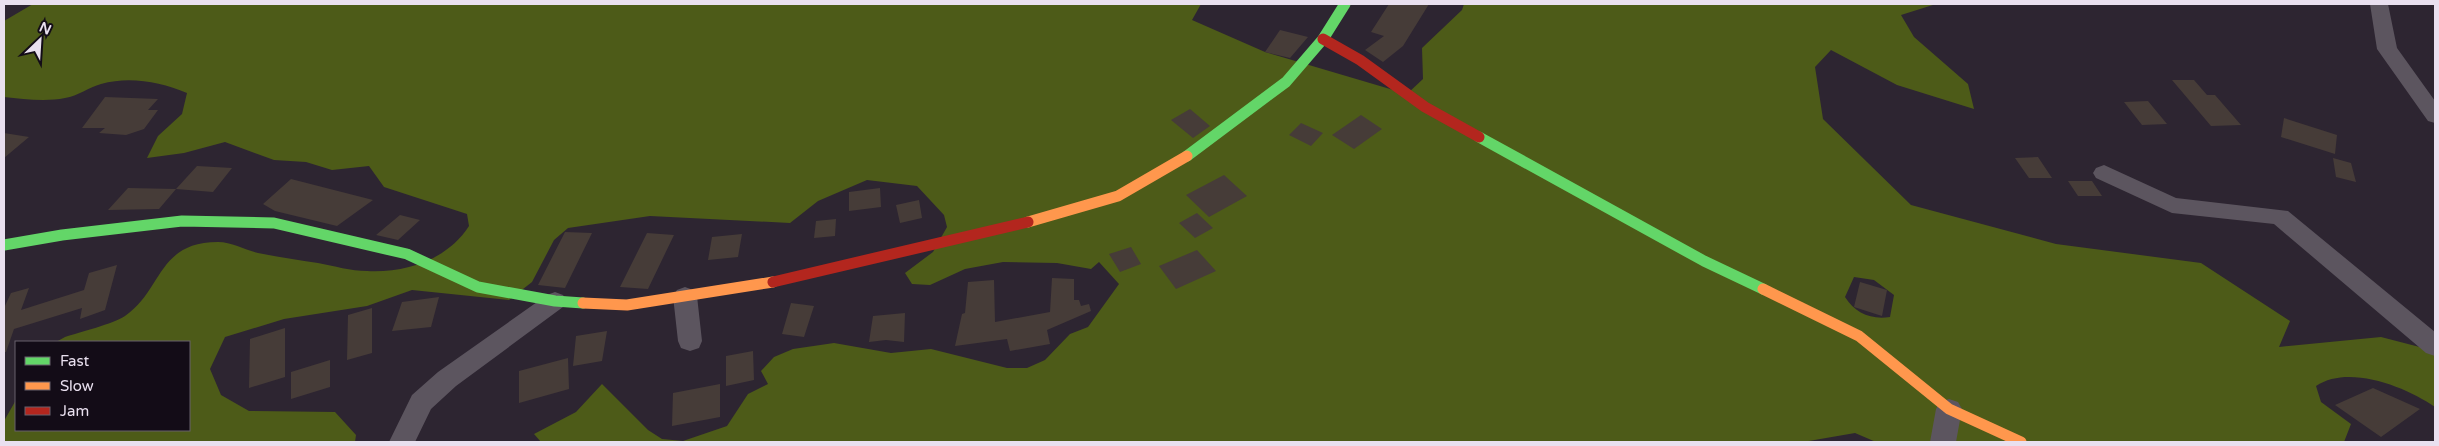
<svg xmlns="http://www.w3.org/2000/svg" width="2439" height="446" font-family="'Varela Round',sans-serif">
	<rect width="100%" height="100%" fill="#2d2531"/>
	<path fill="#4d5b18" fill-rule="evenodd" d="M33 4H1201L1192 20 1265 52 1407 94 1423 79 1422 48 1462 10 1464 4H1936L1901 15 1914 37 1968 84 1974 109 1897 85 1831 50 1815 67 1823 119 1911 205 2056 244 2201 263 2290 321 2279 347 2381 337 2435 351V407C2406 387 2349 364 2316 386L2321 402 2351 424 2344 442H1876L1855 433 1803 442H541L534 434 576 412 602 384 648 430 662 439 683 441 727 426 748 394 768 384 761 371 774 357 793 349 834 343 891 353 931 349 1007 368H1027L1045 360 1070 334 1088 327 1119 284 1099 262 1091 269 1057 263 1003 262 965 269 930 285 912 284 905 273 933 252 947 227 944 215 917 186 867 180 818 201 790 223 650 216 568 228 554 240 532 282 509 300 412 290 367 306 284 319 225 337 210 369 221 395 249 411 335 412 356 435 355 442H4V421L16 400V430H189V342H56L65 337C80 332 113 324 125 316 163 290 157 242 218 242 232 242 245 250 258 253 278 257 298 260 318 263 334 266 351 271 367 271 406 273 447 260 469 226L467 214 384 187 369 166 332 170 306 162 274 160 225 142 184 153 147 158 158 136 182 114 187 93C160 82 130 76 101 84 89 87 78 96 65 98 46 102 23 99 4 97V21ZM1854 277 1874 280 1894 295 1890 317C1871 320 1855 313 1845 297Z"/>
	<path fill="#463c38" d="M1389 4H1429L1403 46 1383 62 1365 50 1384 36 1371 32Z
		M1280 30 1308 37 1290 58 1265 52Z
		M2172 80H2194L2207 95H2215L2241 125 2211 126Z
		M105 97 158 99 148 110H158L144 129 126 135 99 133 105 128H82Z
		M2148 101 2167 124 2142 125 2124 102Z
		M1190 109 1210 126 1193 138 1171 120Z
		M1361 115 1382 129 1354 149 1332 135Z
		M2284 118 2337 135 2335 154 2281 137Z
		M1301 123 1323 133 1311 146 1289 135Z
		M4 133 29 137 4 158Z
		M2038 157 2052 178H2029L2015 158Z
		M2333 158 2351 163 2356 182 2336 177Z
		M197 166 232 168 213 192 176 189Z
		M1224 175 1247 196 1209 217 1186 195Z
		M291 179 373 200 337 226 275 211 263 204Z
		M2068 181H2092L2102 196H2078Z
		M128 188 176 189 159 209 108 210Z
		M880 188 881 207 849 211V192Z
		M919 200 922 218 900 223 896 205Z
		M1197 213 1213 228 1195 238 1179 223Z
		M400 215 420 220 398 240 376 235Z
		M836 219 835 236 814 238 816 221Z
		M565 232 592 233 565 288 538 285Z
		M647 233 674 235 648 289 620 287Z
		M742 234 738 257 708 260 712 237Z
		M1131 247 1141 264 1120 272 1109 254Z
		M1197 250 1216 271 1176 289 1159 266Z
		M117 265 105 310 80 319 82 308 14 329 6 352H4V308L11 293 29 288 21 310 84 290 89 273Z
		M1052 278 1074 279V300H1079L1081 306 1089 304 1091 311 1047 330 1050 344 1010 351 1007 339 955 346 962 314 965 313 968 282 994 280 995 322 1050 312Z
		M1860 282 1887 290 1882 316 1854 307Z
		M439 297 431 327 392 331 402 302Z
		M791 303 814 306 804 337 782 334Z
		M372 308V353L347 360 348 315Z
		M905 313 904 342 886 340 869 342 873 316Z
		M285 328V377L249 388 250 339Z
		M607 331 602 361 573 366 576 336Z
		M753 351 754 380 726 386V356Z
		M568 358 569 389 519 403V371Z
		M330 360V387L291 399V372Z
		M720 384V417L672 426 673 393Z
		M2373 388 2420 409 2381 437 2335 405Z"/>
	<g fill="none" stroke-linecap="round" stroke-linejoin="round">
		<path fill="#5c555f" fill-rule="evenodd" d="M2370 4H2388L2397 48 2435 101V123L2428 121 2377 49Z
			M2104 165 2176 198 2288 211 2435 332V356L2426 353 2274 224 2172 213 2096 178 2093 173 2096 168Z
			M685 287 693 290 697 296 702 341 699 348 690 351 681 348 678 341 673 296 677 290Z
			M555 292 563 295 567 301 563 307 456 386 431 409 415 442H389L412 395 438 372 547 295Z
			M1949 399 1958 402 1962 409 1956 442H1930L1936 409 1940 402Z"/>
		<path stroke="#63d668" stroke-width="11" d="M1479 137 1704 261 1763 289
			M1187 156 1286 82 1323 39 1345 4
			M4 245 62 235 182 221 274 223 407 254 478 287 555 301 583 303"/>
		<path stroke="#ff974d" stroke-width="11" d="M1028 222 1118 196 1187 156
			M1763 289 1859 336 1949 409 2021 442
			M583 303 627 305 773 282"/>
		<path stroke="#b3261e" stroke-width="11" d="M1323 39 1360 60 1425 107 1479 137
			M773 282 1028 222"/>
	</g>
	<rect width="2439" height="446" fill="none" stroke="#e9e0ef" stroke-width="10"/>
	<rect x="15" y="341" width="175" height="90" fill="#130c17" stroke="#69616d"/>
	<rect x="25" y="357" width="25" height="8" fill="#63d668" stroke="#69616d"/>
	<text x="60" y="366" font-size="15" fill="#e9e0ef">Fast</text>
	<rect x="25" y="382" width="25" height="8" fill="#ff974d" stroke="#69616d"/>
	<text x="60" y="391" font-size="15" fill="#e9e0ef">Slow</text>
	<rect x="25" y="407" width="25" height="8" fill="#b3261e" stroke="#69616d"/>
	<text x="60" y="416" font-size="15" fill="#e9e0ef">Jam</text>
	<g transform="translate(40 40) rotate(25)" stroke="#130c17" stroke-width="4" paint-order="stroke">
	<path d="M0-4L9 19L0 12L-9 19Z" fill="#e9e0ef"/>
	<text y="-8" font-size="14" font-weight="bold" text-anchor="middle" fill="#e9e0ef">N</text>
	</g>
</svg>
